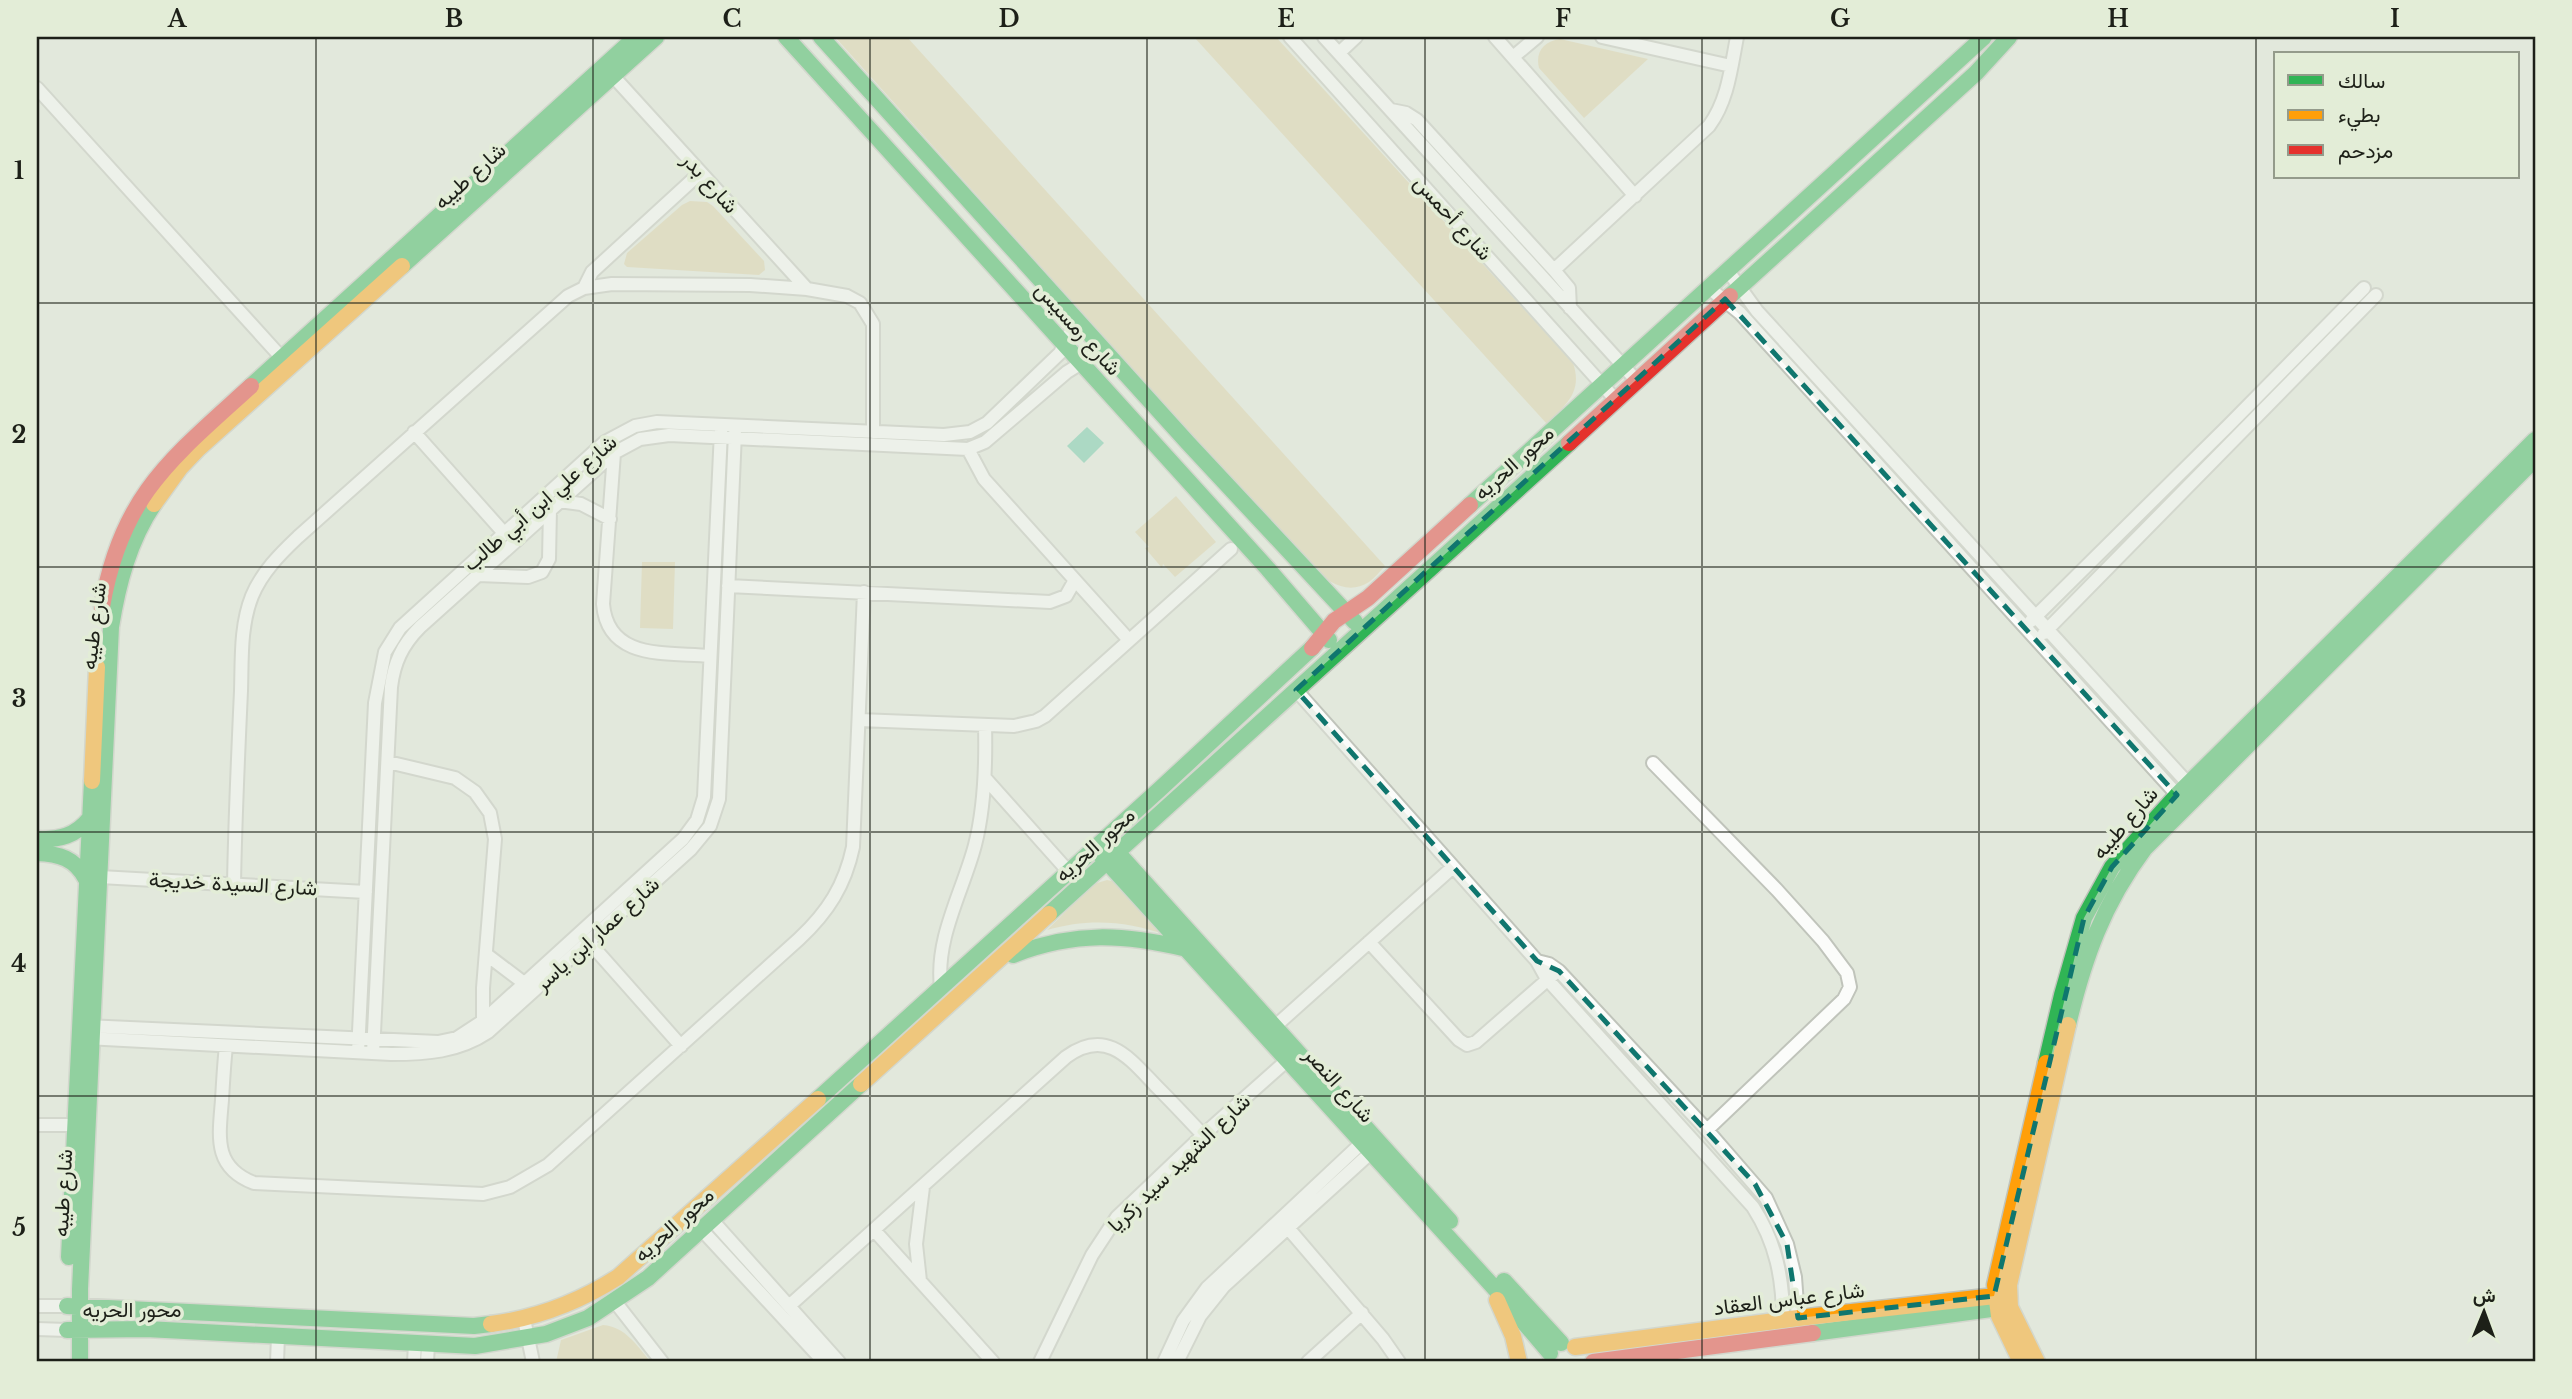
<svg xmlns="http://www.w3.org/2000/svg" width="2572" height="1399" font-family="'Libre Baskerville',Vazirmatn,serif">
	<rect width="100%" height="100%" fill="#e2e8dc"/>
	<path fill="#dcd1a7" d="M835 37H907L1385 566C1380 571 1375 578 1369 582 1335 604 1302 556 1282 535Z
		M1194 37H1276L1573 363C1583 392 1566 404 1547 424Z
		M1560 39 1648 59 1584 118 1539 68C1535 52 1544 41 1560 39Z
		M690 201 707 202 713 206 764 261 765 270 759 275 627 267 624 264 627 253 682 205Z
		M1176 496 1216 542 1175 577 1163 564 1162 568 1145 548 1149 547 1135 532Z
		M642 562H675L673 629 640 628Z
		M1107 880 1121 883 1167 935C1126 921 1089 918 1047 930L1094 884Z
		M603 1325C626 1327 636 1345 651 1362H556L561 1340Z"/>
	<path fill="#6ac8a7" d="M1087 427 1104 443 1084 463 1067 446Z"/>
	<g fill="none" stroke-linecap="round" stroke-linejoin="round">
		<defs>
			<path id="street" d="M1290 37 1615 399
				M1324 37 1636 380
				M1495 37 1635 196
				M1602 37 1731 66
				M1339 53 1356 37
				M1513 57 1537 37
				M613 76 807 289
				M37 88 281 357
				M1391 110 1406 113 1417 120 1554 270 1569 288 1570 308
				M1554 270 1709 126C1728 100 1731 68 1737 37
				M1728 271 1757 311 2193 789
				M584 288 592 272 700 173
				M1709 288 1740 313 2181 799
				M414 432 504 533
				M968 449 984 479 1128 639
				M614 453 603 604C608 661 667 652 710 656
				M559 501 581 504 610 519
				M478 575 528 577 542 572 549 559 550 509
				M728 586 1050 602 1066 596 1075 580
				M2031 621 2229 425 2364 288
				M2044 633 2376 295
				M1296 690 1537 961 1547 979 1753 1207C1776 1243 1783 1278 1783 1320
				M859 720 1014 726 1036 721 1045 716 1231 549
				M388 762 455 778 475 792 490 813 495 839 483 988V1021
				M1653 763 1777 890 1823 941 1847 973 1850 987 1844 999 1707 1130
				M985 778 1068 871
				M100 877 366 892
				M234 885C235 820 238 756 241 691 242 660 240 626 252 596 262 572 280 554 298 537L568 296 584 288 612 284 750 285 807 289 847 296 860 303 873 324V432
				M588 941 681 1046
				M1369 942 1459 1040 1467 1045 1476 1042 1554 974
				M487 955 524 983
				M1537 961 1549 964 1559 971 1707 1130 1766 1198 1787 1244 1795 1277 1798 1318
				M941 987C935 938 963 891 975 845 985 806 986 765 985 725
				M86 1026 438 1042 457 1038 483 1021 683 839 697 820 704 797 721 431
				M1271 1030 1453 867
				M86 1038 391 1054C426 1054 458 1052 488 1032L691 849 710 826 719 799 735 433
				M226 1046C224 1064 223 1082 222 1100 219 1137 213 1167 254 1183L483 1194 510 1187 548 1165 799 939C828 912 845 885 853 847L864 592
				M358 1052 375 703 385 652 400 628 605 442 635 426 657 422 944 435 970 432 987 423 1060 353 1077 319
				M373 1053 391 687C394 663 402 645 420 627L614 453 640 439 669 435 968 449 985 442 1067 372 1104 349
				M37 1125H74
				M712 1220 839 1362
				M1288 1228 1383 1339 1399 1362
				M701 1229 824 1362
				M874 1230 993 1362
				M920 1281 916 1244 923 1187
				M616 1303 662 1362
				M37 1306H67
				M789 1306 1066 1057C1107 1027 1130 1059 1157 1087 1173 1103 1188 1119 1203 1135
				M524 1319 533 1362
				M37 1329 67 1330
				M277 1362 278 1336
				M414 1362 415 1344
				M427 1362 428 1345
				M1040 1362 1092 1255 1117 1217 1203 1135 1292 1056
				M1164 1362 1183 1321 1207 1288 1366 1139
				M1177 1362 1200 1316 1224 1286 1377 1147
				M1308 1362 1362 1313"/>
			<path id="fast" d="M786 37 1268 569 1329 640
				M821 37 1188 443 1355 622
				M402 266 656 37
				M1730 296 1976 73 2009 37
				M251 386 636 37
				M1470 505 1984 37
				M37 839C59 840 76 836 90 818
				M1110 844 1450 1221
				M37 853C59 854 75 858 86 879
				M1099 853 1498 1292 1550 1353
				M1049 914 1569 443
				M1013 955C1075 931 1124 934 1187 949
				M2068 1025C2084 958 2103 904 2145 848L2535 459
				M2046 1063 2062 995 2084 918 2112 867 2177 795 2535 440
				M818 1099 1160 789 1312 648
				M69 1257 92 781
				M1504 1281 1561 1343
				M67 1306 474 1326 491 1324
				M67 1330 146 1329 475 1346 546 1334 588 1318 648 1278 861 1084
				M1813 1333 2006 1307
				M80 1362V1289L111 627C118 584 129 541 154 504"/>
			<path id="slow" d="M154 504 180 468 198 449 402 266
				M92 781 97 667
				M861 1084 1049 914
				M1497 1300 1513 1336 1519 1362
				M491 1324C537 1318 579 1302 618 1277L818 1099
				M1575 1347 1798 1318 2004 1295
				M2021 1362 1999 1316 1995 1285 2046 1063
				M2037 1362 2010 1307 2009 1285 2068 1025"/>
			<path id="jam" d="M1569 443 1730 296
				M102 607C121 495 172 458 251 386
				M1312 648 1334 621 1368 598 1470 505
				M1593 1362 1813 1333"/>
		</defs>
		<use href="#street" stroke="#c0c4bb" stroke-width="16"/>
		<use href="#fast" stroke="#c0c4bb" stroke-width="19"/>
		<use href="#slow" stroke="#c0c4bb" stroke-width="19"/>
		<use href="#jam" stroke="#c0c4bb" stroke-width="19"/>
		<use href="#street" stroke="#fbfcfa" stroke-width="12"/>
		<use href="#fast" stroke="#30b455" stroke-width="16"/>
		<use href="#slow" stroke="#ff9f0a" stroke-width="16"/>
		<use href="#jam" stroke="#e5322d" stroke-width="16"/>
	</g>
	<path d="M0 0H2572V1399H0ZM1725 299 2177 795 2112 867 2084 918 1994 1296 1798 1318 1787 1244 1755 1184 1559 971 1537 961 1296 690Z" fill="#e2e8dc" fill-opacity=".55" fill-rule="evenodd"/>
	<path fill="none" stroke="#0f766e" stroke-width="5" stroke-dasharray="14 9" stroke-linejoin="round" d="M1725 299 2177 795 2112 867 2084 918 1994 1296 1798 1318 1787 1244 1755 1184 1559 971 1537 961 1296 690Z"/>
	<path fill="none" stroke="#1d2018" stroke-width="2" stroke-opacity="0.55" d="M316 37V1362M593 37V1362M870 37V1362M1147 37V1362M1425 37V1362M1702 37V1362M1979 37V1362M2256 37V1362M37 303H2535M37 567H2535M37 832H2535M37 1096H2535"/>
	<g text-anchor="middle" stroke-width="7" stroke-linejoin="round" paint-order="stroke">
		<g font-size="21" fill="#1d2018" stroke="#e3edd7">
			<text transform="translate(470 176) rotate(-42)" y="7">شارع طيبه</text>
			<text transform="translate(710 183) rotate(48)" y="7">شارع بدر</text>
			<text transform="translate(1453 218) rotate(48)" y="7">شارع أحمس</text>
			<text transform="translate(1078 329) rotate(48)" y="7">شارع رمسيس</text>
			<text transform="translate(1514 463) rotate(-42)" y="7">محور الحريه</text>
			<text transform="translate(540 503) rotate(-41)" y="7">شارع علي ابن أبي طالب</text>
			<text transform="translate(94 626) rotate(-83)" y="7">شارع طيبه</text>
			<text transform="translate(2125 823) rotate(-49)" y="7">شارع طيبه</text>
			<text transform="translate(1095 845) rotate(-42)" y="7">محور الحريه</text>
			<text transform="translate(233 884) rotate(3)" y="7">شارع السيدة خديجة</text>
			<text transform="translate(597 934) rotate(-42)" y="7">شارع عمار ابن ياسر</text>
			<text transform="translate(1339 1085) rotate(48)" y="7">شارع النصر</text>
			<text transform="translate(1179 1163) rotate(-44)" y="7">شارع الشهيد سيد زكريا</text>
			<text transform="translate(63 1193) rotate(-87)" y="7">شارع طيبه</text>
			<text transform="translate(674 1225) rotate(-42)" y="7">محور الحريه</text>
			<text transform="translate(1789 1299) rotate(-7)" y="7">شارع عباس العقاد</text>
			<text x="132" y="1317">محور الحريه</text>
		</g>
	</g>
	<rect width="2572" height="1399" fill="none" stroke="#e3edd7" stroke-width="77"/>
	<rect x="2274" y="52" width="245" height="126" fill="#e3edd7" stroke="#949b8b" stroke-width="2"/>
	<rect x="2288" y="75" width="35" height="10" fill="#30b455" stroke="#949b8b" stroke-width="2"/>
	<text x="2338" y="88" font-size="21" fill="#1d2018">سالك</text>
	<rect x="2288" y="110" width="35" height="10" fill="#ff9f0a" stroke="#949b8b" stroke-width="2"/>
	<text x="2338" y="122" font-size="21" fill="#1d2018">بطيء</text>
	<rect x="2288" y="145" width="35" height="10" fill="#e5322d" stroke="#949b8b" stroke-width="2"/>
	<text x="2338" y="158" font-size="21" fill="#1d2018">مزدحم</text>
	<g transform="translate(2484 1312) rotate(1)" stroke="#e3edd7" stroke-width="5" paint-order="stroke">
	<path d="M0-5L12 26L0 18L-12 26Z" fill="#1d2018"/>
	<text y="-10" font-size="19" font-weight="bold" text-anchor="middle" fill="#1d2018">ش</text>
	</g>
	<rect x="38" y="38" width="2496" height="1322" fill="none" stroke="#1d2018" stroke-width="2.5"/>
	<g font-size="23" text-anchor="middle" font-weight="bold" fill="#1d2018">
		<text x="177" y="27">A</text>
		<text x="454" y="27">B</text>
		<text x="732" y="27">C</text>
		<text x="1009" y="27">D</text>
		<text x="1286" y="27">E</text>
		<text x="1563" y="27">F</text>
		<text x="1840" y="27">G</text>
		<text x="2118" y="27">H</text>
		<text x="2395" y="27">I</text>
		<text x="19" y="179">1</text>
		<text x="19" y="443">2</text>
		<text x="19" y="707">3</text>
		<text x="19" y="972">4</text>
		<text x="19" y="1236">5</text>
	</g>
</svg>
